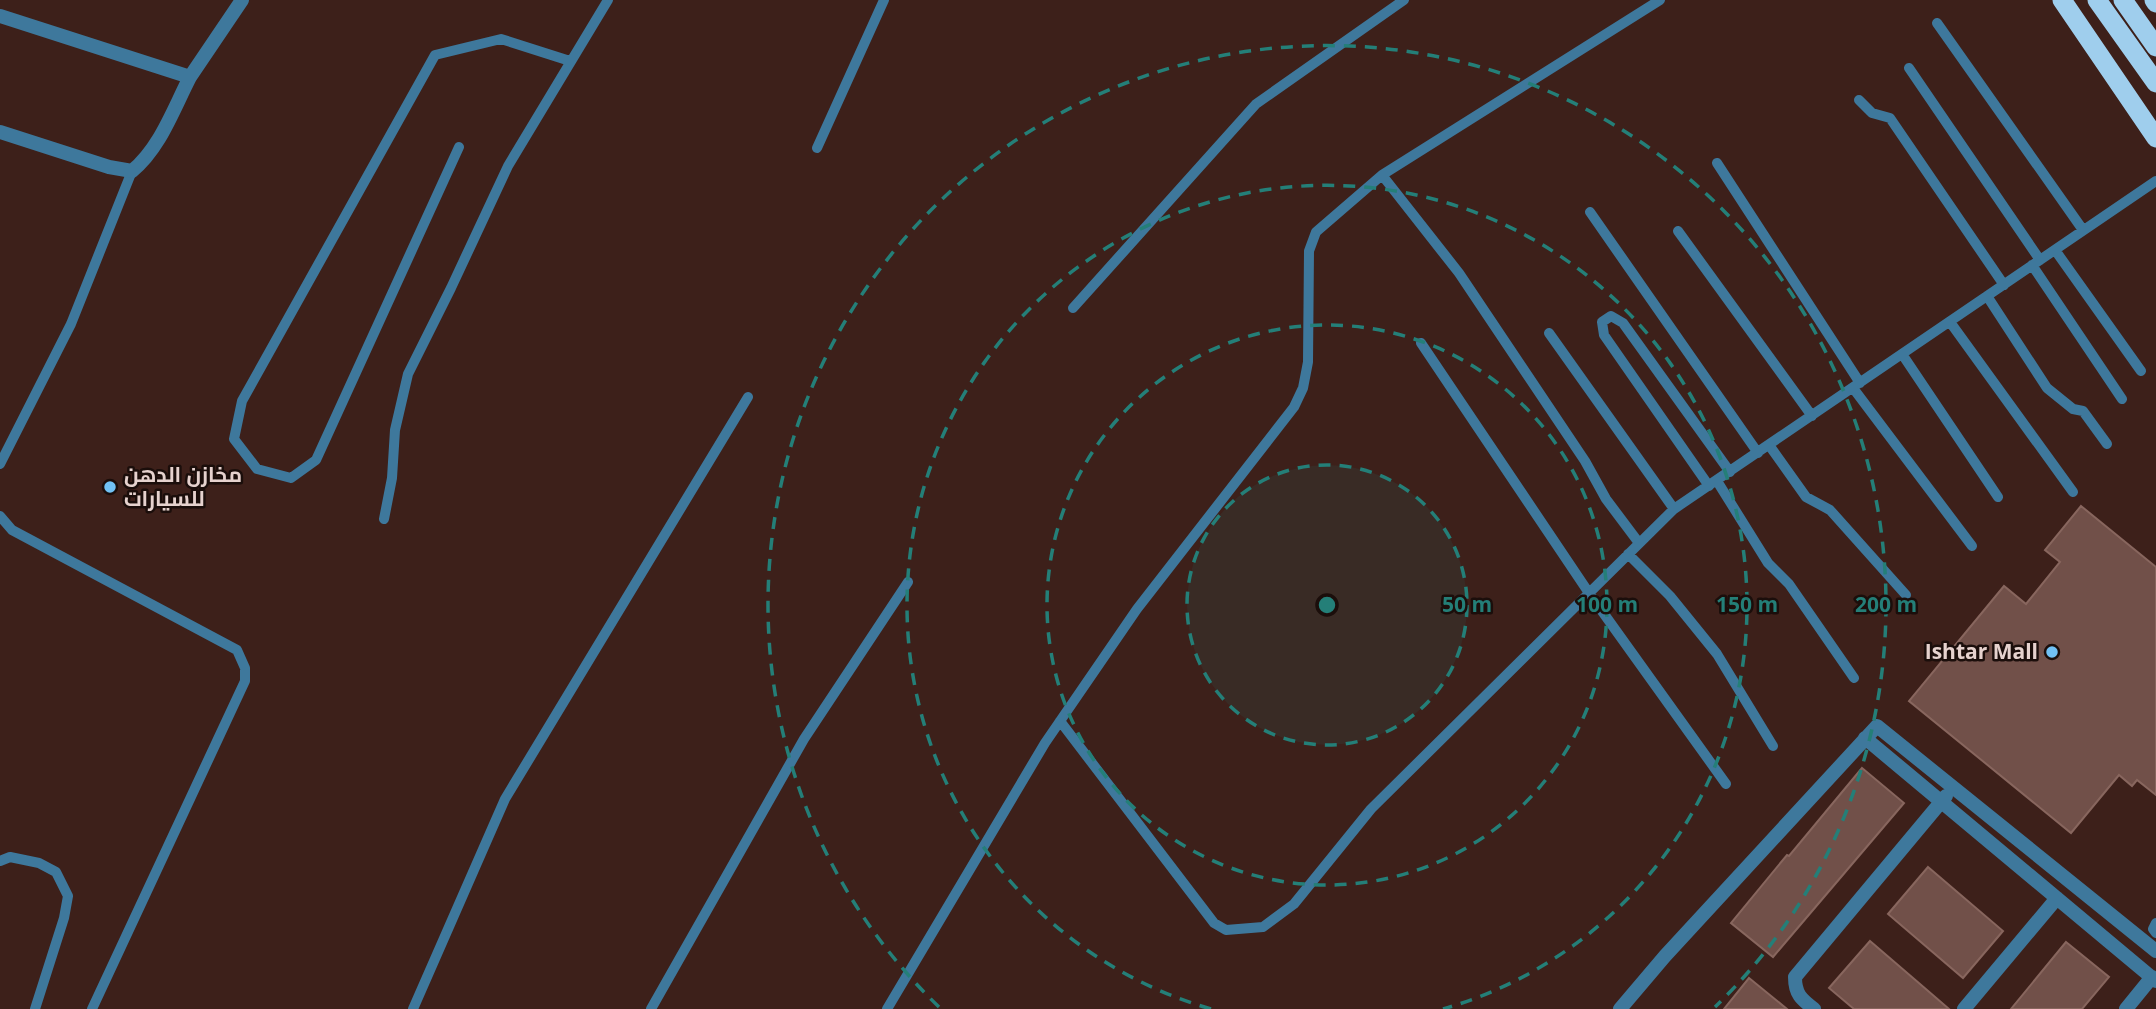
<svg xmlns="http://www.w3.org/2000/svg" width="2156" height="1009" font-family="'Open Sans',Cairo,sans-serif">
	<rect width="100%" height="100%" fill="#3d201a"/>
	<path fill="#715049" stroke="#88665e" stroke-width="2" d="M2081 506 2156 567V795L2137 780 2132 786 2119 775 2071 833 1909 701 2004 586 2026 604 2060 562 2045 550Z
		M1862 768 1904 803 1773 957 1731 923 1787 855 1789 856Z
		M1928 867 2003 931 1963 978 1888 914Z
		M1870 941 1927 990 1949 1009H1854L1829 988Z
		M2066 942 2109 977 2082 1009H2011Z
		M1749 978 1787 1009H1724Z"/>
	<g fill="none" stroke-linecap="round" stroke-linejoin="round">
		<path stroke="#3e789c" stroke-width="10" d="M1937 23 2083 230
			M1909 68 2040 260
			M1859 100 1872 113 1890 118 2004 285
			M459 147 316 460 291 478 257 469 234 439 242 401 435 55 501 39 570 61
			M817 148 884 0
			M1717 163 1860 383
			M1382 175 1459 273 1585 461 1606 499 1639 543
			M1590 212 1758 453
			M1678 231 1812 416
			M2055 250 2141 371
			M2032 265 2122 399
			M1987 296 2047 388 2073 409 2083 411 2107 444
			M1073 308 1256 104 1404 0
			M1950 322 2073 492
			M1549 333 1674 509
			M1421 343 1589 593 1726 784
			M1902 354 1998 497
			M1853 388 1972 546
			M1769 445 1806 497 1830 510 1906 595
			M0 464 71 324 132 171
			M1717 481 1768 563 1789 584 1854 678
			M1709 486 1604 335 1602 322 1611 316 1623 323 1730 472
			M0 516 12 530 237 650 245 668V681L92 1009
			M384 519 392 478 395 430 408 374 451 288 508 166 608 0
			M1628 554 1670 596 1717 654 1773 746
			M1060 721 1214 923 1226 930 1263 927 1294 904 1371 809 1674 509 2156 181
			M0 861 10 857 39 863 56 872 68 896 64 918 35 1009
			M2156 923 2153 929 2156 933
			M413 1009 505 799 748 397
			M651 1009 804 739 908 582
			M887 1009 1045 743 1137 609 1294 407 1303 388 1308 362 1309 251 1316 232 1382 175 1660 0"/>
		<path stroke="#3e789c" stroke-width="14" d="M0 16 190 77 242 0
			M0 132 109 167 132 171C160 148 173 110 190 77
			M1865 738 2156 981
			M1620 1009 1665 956 1877 726 2156 951
			M1814 1009C1801 999 1795 994 1795 977L1946 796
			M1964 1009 2057 898
			M2126 1009 2152 977"/>
		<path stroke="#9fceed" stroke-width="19" d="M2062 0 2156 138
			M2097 0 2156 83
			M2123 0 2156 47
			M2154 0 2156 3"/>
	</g>
	<circle cx="1327" cy="605" r="140" fill="#247f78" fill-opacity=".12"/>
	<g fill="none" stroke="#247f78" stroke-width="3.5" stroke-dasharray="12 9">
		<circle cx="1327" cy="605" r="140"/>
		<circle cx="1327" cy="605" r="280"/>
		<path d="M1211 1009A420 420 0 1 1 1443 1009"/>
		<path d="M939 1007A559 559 0 1 1 1715 1007"/>
	</g>
	<g fill="#71c1f5" stroke="#1b0e0b" stroke-width="2.5">
		<circle cx="110" cy="487" r="7"/>
		<circle cx="2052" cy="652" r="7"/>
	</g>
	<g text-anchor="middle" stroke-width="5" stroke-linejoin="round" paint-order="stroke">
		<g font-size="21" font-weight="bold" fill="#e6d2ce" stroke="#1b0e0b" text-anchor="start">
			<text x="124" y="482">مخازن الدهن<tspan x="124" dy="24">للسيارات</tspan></text>
			<text x="2038" y="659" text-anchor="end">Ishtar Mall</text>
		</g>
	</g>
	<circle cx="1327" cy="605" r="10" fill="#247f78" stroke="#1b0e0b" stroke-width="3.5"/>
	<g font-size="21" text-anchor="middle" font-weight="bold" fill="#247f78" stroke="#1b0e0b" stroke-width="5" stroke-linejoin="round" paint-order="stroke">
		<text x="1467" y="612">50 m</text>
		<text x="1607" y="612">100 m</text>
		<text x="1747" y="612">150 m</text>
		<text x="1886" y="612">200 m</text>
	</g>
</svg>
